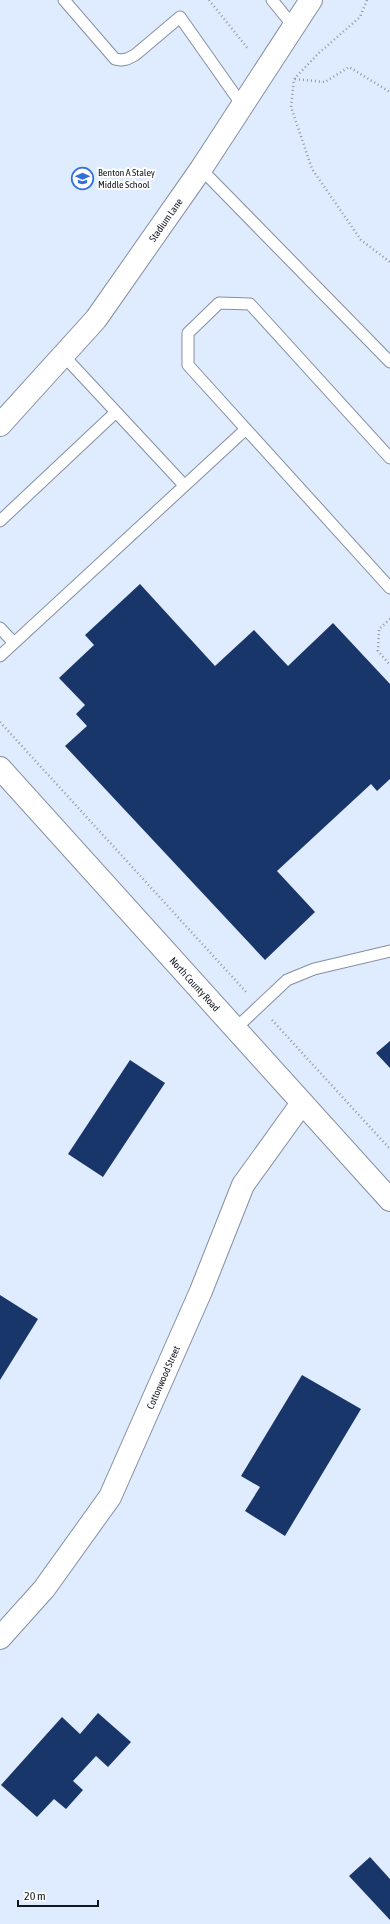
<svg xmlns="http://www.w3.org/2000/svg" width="390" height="1924" font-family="'Asap Condensed',sans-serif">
	<rect width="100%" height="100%" fill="#dfebfe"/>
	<path fill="#18366a" d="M140 584 215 666 254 630 288 666 333 623 390 684V779L377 791 371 784 277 871 315 912 265 960 65 746 87 726 76 714 85 705 59 678 94 645 85 635Z
		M390 1041V1068L376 1053Z
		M130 1060 165 1083 103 1177 68 1154Z
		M0 1295 38 1319 0 1380Z
		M302 1375 361 1409 285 1536 245 1511 260 1487 241 1476Z
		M98 1713 131 1742 108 1767 96 1756 73 1781 83 1790 66 1809 54 1799 37 1817 1 1785 62 1717 80 1734Z
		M370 1857 390 1879V1920L349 1876Z"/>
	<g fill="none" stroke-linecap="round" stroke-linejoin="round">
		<defs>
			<path id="lane" d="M64 0 115 59 121 60 127 59 135 55 180 17 242 105
				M272 0 294 27
				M201 169 390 362
				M63 355 184 485
				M390 458 250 304 219 303 188 333V365L390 588
				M0 521 116 412
				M0 628 14 643
				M0 656 246 429
				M235 1029 287 980 314 969 390 951"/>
			<g id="street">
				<path id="s1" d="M0 425 96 319 201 169 311 0"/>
				<path id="s2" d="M0 1638 44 1589 110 1497 201 1291 243 1185 302 1103"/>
			</g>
			<g id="secondary">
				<path id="s3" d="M0 768 390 1200"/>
			</g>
		</defs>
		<use href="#lane" stroke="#848fa0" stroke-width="13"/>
		<use href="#street" stroke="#848fa0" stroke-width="24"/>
		<use href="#secondary" stroke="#848fa0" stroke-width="24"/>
		<path stroke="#8f98a7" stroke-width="2.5" stroke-dasharray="1 3" stroke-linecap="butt" d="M209 0 249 50
			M367 0 360 17 319 53 294 79 291 107 312 169 361 240 390 262
			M295 79 325 82 349 67 390 92
			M390 619 379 629 378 651 390 665
			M0 722 247 993
			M272 1020 390 1149"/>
		<use href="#lane" stroke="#fff" stroke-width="11"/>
		<use href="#street" stroke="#fff" stroke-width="22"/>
		<use href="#secondary" stroke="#fff" stroke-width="22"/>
	</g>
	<defs>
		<symbol id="school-ring" viewBox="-11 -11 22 22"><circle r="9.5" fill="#fff" stroke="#3370de" stroke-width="1.5"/><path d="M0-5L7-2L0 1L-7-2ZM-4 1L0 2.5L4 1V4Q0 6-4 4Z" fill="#3370de"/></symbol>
	</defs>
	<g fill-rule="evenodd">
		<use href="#school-ring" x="70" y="166" width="25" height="25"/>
	</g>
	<g text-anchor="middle" stroke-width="4" stroke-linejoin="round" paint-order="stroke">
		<g font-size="10" fill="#13171e" stroke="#fff" text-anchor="start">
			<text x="98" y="176">Benton A Staley<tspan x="98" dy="12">Middle School</tspan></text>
		</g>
		<g font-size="10" fill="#13171e" stroke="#fff">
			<text dy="4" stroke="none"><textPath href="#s1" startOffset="264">Stadium Lane</textPath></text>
			<text dy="4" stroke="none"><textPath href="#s3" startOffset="291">North County Road</textPath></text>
			<text dy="4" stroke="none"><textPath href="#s2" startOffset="310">Cottonwood Street</textPath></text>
		</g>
	</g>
	<path d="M18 1900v6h80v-6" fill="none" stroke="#13171e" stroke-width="2"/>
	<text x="24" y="1900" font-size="12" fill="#13171e" stroke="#ffffff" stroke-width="3" paint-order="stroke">20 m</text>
</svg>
